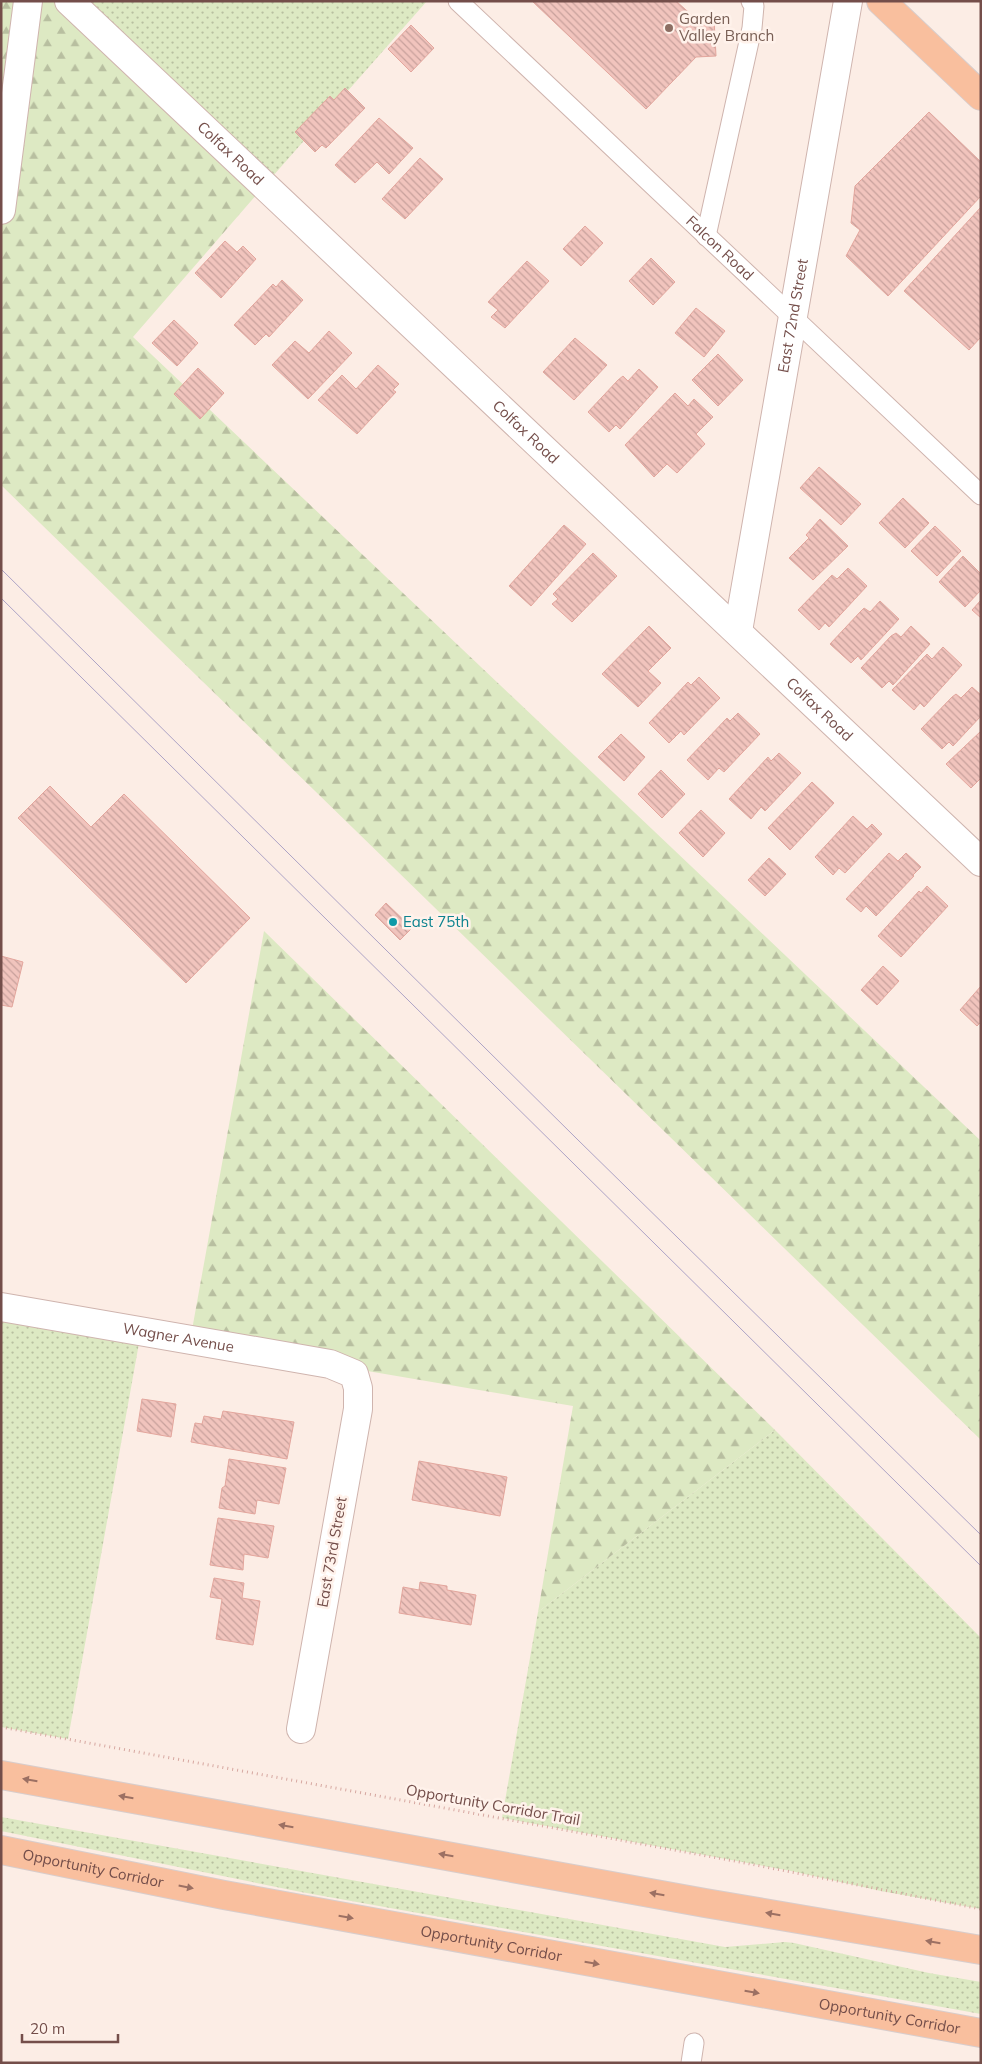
<svg xmlns="http://www.w3.org/2000/svg" width="982" height="2064" font-family="Mulish,sans-serif">
	<defs>
		<pattern id="grass-dots" width="8" height="8" patternUnits="userSpaceOnUse" patternTransform="scale(1.25)"><rect width="8" height="8" fill="#dde9c3"/><path d="M2 2h.1M6 6h.1" fill="none" stroke="#b8bfa0" stroke-width="1.8" stroke-linecap="round"/></pattern>
		<pattern id="forest-firs" width="22" height="20" patternUnits="userSpaceOnUse" patternTransform="scale(1.25)"><rect width="22" height="20" fill="#dde9c3"/><path d="M5 1l3.5 6h-7zM16 11l3.5 6h-7z" fill="#b8bfa0"/></pattern>
		<pattern id="building-back-hatch" width="6" height="6" patternUnits="userSpaceOnUse" patternTransform="scale(1.25)"><rect width="6" height="6" fill="#f1c4bd"/><path d="M-1 5l2 2M0 0l6 6M5-1l2 2" fill="none" stroke="#c8a19c"/></pattern>
	</defs>
	<rect width="100%" height="100%" fill="#fcede5"/>
	<path fill="url(#grass-dots)" d="M69 1H427L265 185Z
		M1 1307 141 1332 68 1739 1 1727Z
		M775 1430 981 1638V1909L881 1891 791 1871 502 1818 538 1612Z
		M1 1817 725 1947 785 1942 794 1943 929 1973 981 1982V2014L301 1892 1 1831Z"/>
	<path fill="url(#forest-firs)" d="M1 1H69L265 185 133 337 981 1141V1440L1 485Z
		M264 931 775 1430 538 1612 573 1406 190 1341Z"/>
	<path fill="url(#building-back-hatch)" stroke="#e3a69d" d="M532 1H676L695 18 714 19 716 56 696 57 646 109Z
		M411 25 434 48 411 72 388 49Z
		M345 88 365 108 326 148 322 145 315 152 295 132 330 96 334 100Z
		M929 112 981 162V196L888 296 846 256 860 230 851 223 855 186Z
		M379 118 413 148 389 174 377 162 355 183 335 165Z
		M420 158 443 179 405 219 382 199Z
		M981 207V337L969 350 904 291Z
		M585 226 603 243 581 266 563 249Z
		M225 241 237 252 243 246 256 259 221 298 195 273Z
		M651 258 675 282 653 305 629 281Z
		M527 261 549 281 505 328 491 317 498 310 488 302Z
		M282 280 303 300 269 337 266 334 255 345 234 325 273 284 276 287Z
		M696 308 725 331 704 357 675 333Z
		M174 320 198 343 177 366 152 343Z
		M329 331 352 353 308 399 272 365 295 341 309 353Z
		M575 338 607 365 574 400 543 372Z
		M718 354 743 380 718 406 692 380Z
		M378 365 399 384 393 390 396 392 357 434 318 400 342 375 356 389Z
		M198 368 224 393 200 419 174 394Z
		M639 369 658 387 620 429 616 425 609 432 588 412 618 380 623 376 628 381Z
		M675 393 688 406 694 399 713 417 696 434 705 444 677 473 667 464 654 477 625 445Z
		M819 467 861 504 841 525 800 488Z
		M903 498 929 523 905 548 879 523Z
		M820 519 848 546 813 580 789 558 809 538 806 535Z
		M564 525 586 544 531 606 509 586Z
		M935 526 961 551 937 576 911 551Z
		M593 553 617 576 572 622 552 604 558 599 553 594Z
		M963 556 981 574V590L965 607 939 582Z
		M848 568 867 586 829 627 825 623 819 630 798 610 832 575 837 579Z
		M981 600V618L972 610Z
		M880 601 899 619 861 660 858 656 851 663 830 644 860 612 864 608 870 612Z
		M649 626 671 648 648 671 661 683 638 707 602 674Z
		M911 626 930 644 893 685 889 681 882 688 861 668 891 636 896 633 901 637Z
		M943 647 962 665 924 707 920 703 914 710 892 690 927 654 932 659Z
		M699 677 720 698 684 735 681 731 669 743 649 723 688 682 691 685Z
		M972 687 981 695V716L953 746 949 742 942 749 921 729 952 697 956 694 961 698Z
		M738 713 760 734 724 772 719 768 708 780 687 760 727 718 730 721Z
		M981 731V778L971 788 946 764Z
		M621 734 645 757 624 781 598 757Z
		M779 753 801 773 765 811 761 807 751 819 729 799 768 757 771 761Z
		M661 770 685 794 662 818 638 794Z
		M812 782 834 803 790 850 768 828Z
		M50 786 91 827 124 794 250 918 186 983 18 818Z
		M701 810 725 833 703 857 679 833Z
		M853 816 867 829 872 824 882 834 845 873 839 868 833 875 815 857Z
		M889 853 898 861 906 853 921 867 913 875 914 876 876 916 866 906 861 912 846 899Z
		M769 858 786 874 765 896 748 880Z
		M927 886 948 906 901 957 878 936 919 891 921 893Z
		M386 903 412 928 400 940 375 915Z
		M1 956 23 962 12 1007 1 1005Z
		M883 966 899 981 877 1005 861 990Z
		M981 986V1022L977 1026 960 1010Z
		M142 1399 176 1404 171 1437 137 1431Z
		M223 1411 294 1422 287 1459 191 1442 195 1423 202 1424 204 1416 221 1419Z
		M229 1459 286 1468 279 1504 257 1500 255 1514 219 1508 222 1488 225 1486Z
		M419 1461 507 1477 500 1516 412 1500Z
		M218 1518 274 1526 268 1558 244 1554 243 1570 210 1565Z
		M214 1578 244 1583 242 1598 260 1601 253 1645 216 1639 222 1599 210 1597Z
		M420 1582 447 1586V1590L476 1595 471 1625 399 1613 403 1587 419 1590Z"/>
	<g fill="none" stroke-linecap="round" stroke-linejoin="round">
		<defs>
			<g id="service">
				<path id="s1" d="M458 1 981 495"/>
				<path d="M706 236 752 28 754 6 751 1"/>
				<path d="M691 2063 694 2043"/>
			</g>
			<g id="minor">
				<path id="s2" d="M69 1 981 862"/>
				<path d="M1 210 28 1"/>
				<path id="s3" d="M738 631 848 1"/>
				<path id="s4" d="M1 1307 330 1364 354 1374 358 1388V1409L301 1729"/>
			</g>
			<g id="primary">
				<path d="M881 1 981 96"/>
				<path d="M1 1775 705 1903 981 1950"/>
				<path id="s5" d="M1 1850 224 1895 981 2033"/>
			</g>
		</defs>
		<use href="#service" stroke="#cfb4ae" stroke-width="21"/>
		<use href="#minor" stroke="#cfb4ae" stroke-width="30"/>
		<use href="#primary" stroke="#d8cdcc" stroke-width="30"/>
		<path stroke="#d6a7a0" stroke-width="3" stroke-dasharray="1 4" stroke-linecap="butt" d="M1 1727 740 1862 981 1909"/>
		<use href="#service" stroke="#fff" stroke-width="19"/>
		<use href="#minor" stroke="#fff" stroke-width="28"/>
		<use href="#primary" stroke="#f9bf9e" stroke-width="28"/>
		<path stroke="#ada3c5" stroke-width="1" d="M1 569 577 1139 981 1535
			M1 598 981 1566"/>
	</g>
	<defs><path id="oneway-solid" d="M-6-.8H1V-3.2L6.5 0L1 3.2V.8H-6Z" transform="scale(1.25)"/></defs>
	<g fill="#9c7063">
		<use href="#oneway-solid" transform="translate(30 1780) rotate(-170)"/>
		<use href="#oneway-solid" transform="translate(126 1797) rotate(-170)"/>
		<use href="#oneway-solid" transform="translate(286 1826) rotate(-170)"/>
		<use href="#oneway-solid" transform="translate(446 1855) rotate(-170)"/>
		<use href="#oneway-solid" transform="translate(186 1887) rotate(11)"/>
		<use href="#oneway-solid" transform="translate(657 1894) rotate(-170)"/>
		<use href="#oneway-solid" transform="translate(773 1914) rotate(-170)"/>
		<use href="#oneway-solid" transform="translate(346 1917) rotate(10)"/>
		<use href="#oneway-solid" transform="translate(933 1942) rotate(-170)"/>
		<use href="#oneway-solid" transform="translate(592 1963) rotate(10)"/>
		<use href="#oneway-solid" transform="translate(752 1992) rotate(10)"/>
	</g>
	<circle fill="#8d6e63" stroke="#fff2eb" stroke-width="2" cx="669" cy="28" r="5"/>
	<circle fill="#0f9aa8" stroke="#fff2eb" stroke-width="2" cx="393" cy="922" r="5"/>
	<g text-anchor="middle" stroke-width="5" stroke-linejoin="round" paint-order="stroke">
		<g font-size="15" fill="#785e54" stroke="#fff2eb" text-anchor="start">
			<text x="679" y="24">Garden<tspan x="679" dy="17">Valley Branch</tspan></text>
		</g>
		<g font-size="15" fill="#744e4a" stroke="#fff2eb">
			<text dy="5" stroke="none"><textPath href="#s2" startOffset="222">Colfax Road</textPath></text>
			<text dy="5" stroke="none"><textPath href="#s1" startOffset="360">Falcon Road</textPath></text>
			<text dy="5" stroke="none"><textPath href="#s3" startOffset="320">East 72nd Street</textPath></text>
			<text dy="5" stroke="none"><textPath href="#s2" startOffset="628">Colfax Road</textPath></text>
			<text dy="5" stroke="none"><textPath href="#s2" startOffset="1032">Colfax Road</textPath></text>
			<text dy="5" stroke="none"><textPath href="#s4" startOffset="180">Wagner Avenue</textPath></text>
			<text transform="translate(332 1552) rotate(-80)" y="5">East 73rd Street</text>
			<text transform="translate(493 1805) rotate(10)" y="5">Opportunity Corridor Trail</text>
			<text dy="5" stroke="none"><textPath href="#s5" startOffset="94">Opportunity Corridor</textPath></text>
			<text dy="5" stroke="none"><textPath href="#s5" startOffset="499">Opportunity Corridor</textPath></text>
			<text dy="5" stroke="none"><textPath href="#s5" startOffset="904">Opportunity Corridor</textPath></text>
		</g>
		<g font-size="15" fill="#0d838f" stroke="#fff2eb" text-anchor="start">
			<text x="403" y="927">East 75th</text>
		</g>
	</g>
	<rect width="982" height="2064" fill="none" stroke="#744e4a" stroke-width="5"/>
	<path d="M22 2034v8h96v-8" fill="none" stroke="#744e4a" stroke-width="2.5"/>
	<text x="30" y="2034" font-size="15" fill="#744e4a" stroke="#fff2eb" stroke-width="4" paint-order="stroke">20 m</text>
</svg>
